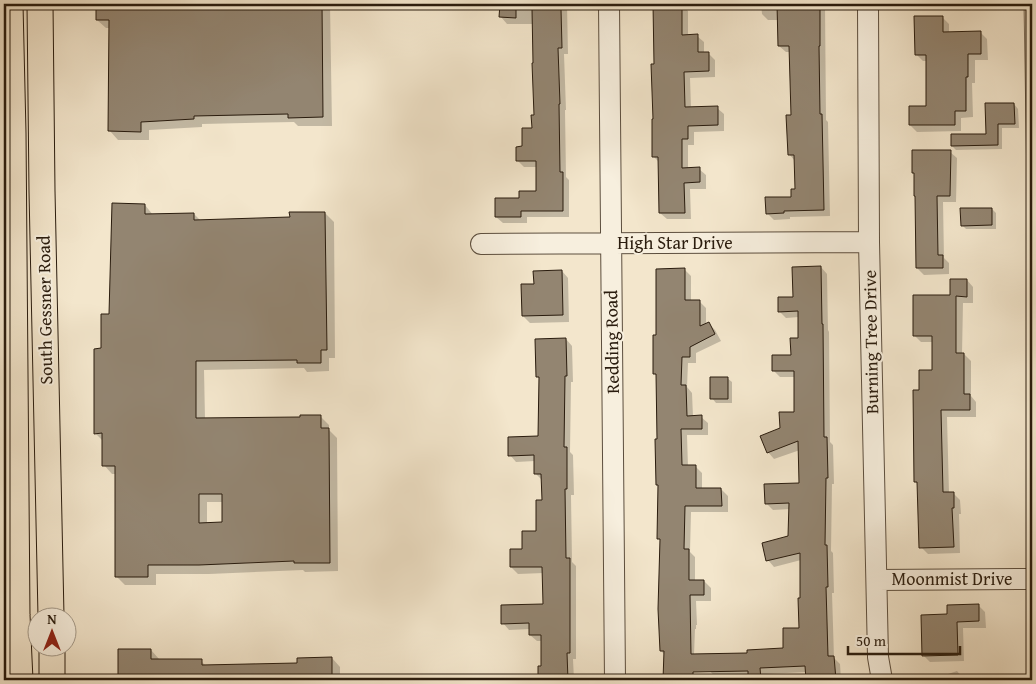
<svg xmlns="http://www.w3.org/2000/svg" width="1036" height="684" font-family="'Gentium Book Plus',serif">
	<rect width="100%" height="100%" fill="#f3e6cc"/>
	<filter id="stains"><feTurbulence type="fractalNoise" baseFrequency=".004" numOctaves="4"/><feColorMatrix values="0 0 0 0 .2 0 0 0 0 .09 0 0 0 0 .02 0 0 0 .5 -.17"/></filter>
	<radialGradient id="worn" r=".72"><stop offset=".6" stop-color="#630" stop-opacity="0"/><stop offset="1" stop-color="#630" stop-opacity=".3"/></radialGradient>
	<path fill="#d1c4ac" stroke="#7e705d" d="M1024 4H1032V486Z"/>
	<path fill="#0003" fill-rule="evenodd" d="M97 4H330L332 126H298L294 122 202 124V127L149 130V140H118L110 131V28H106L97 20Z
		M501 4H567L568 54H564L566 110H565L566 177 569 180V217H527V223H503L496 217 521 199 537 193V167H524L517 160 533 129 536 116 534 24H507L501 17Z
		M654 4H686L687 10 688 11V36H697L704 42V53H708L715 60V77L690 78 691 108H717L724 114V131L694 132V145H688V169H699L706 175V189H690L691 219H667L660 213V163L654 157Z
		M761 4H825L826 120 828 122 830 216 790 217V219L774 220 767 213 793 198 796 190 795 161 789 154 792 116 791 52H786L779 46V20H768L762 14Z
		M942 17 949 24V33H981L987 39 988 60H975V83H972L973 117 961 118V131L917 132 910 125 928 108 927 61H923L916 54Z
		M1014 104 1018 109 1019 128H1002V149L956 150 952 146 987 135Z
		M950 152 957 158 956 202H943L944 258 949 263V274L924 275 917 268 915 175 913 173Z
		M145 205 153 215 194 214 201 221 291 218 325 213 334 222 335 358H329V371L307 372 304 368 204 370 205 419 302 418 320 416 329 425V430L337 438 338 571 305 572 303 570 209 574H156V585H125L116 576V474H112L104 465 103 441 95 433 102 350 111 316ZM207 502H223V523L207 524Z
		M992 209 996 213V229H966L962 225Z
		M821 267 827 274 828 330 829 332 830 442 833 445 834 484H832L831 551 833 553 834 593H832L834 658 840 664 841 680H808L807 672 766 674V680H749V677L716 678 710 671 748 654 785 650 801 629V560L774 567 768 560 790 537V509L773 510 766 503 800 485V450L774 459 768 452 781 429 795 413V377H780L774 371 792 356 799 339V317L786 318 779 311 794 298Z
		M684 269 691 276V302L699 301 706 308V324L708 323 715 330 721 341 696 353V363H688L687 387 692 393 693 417H701L708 423V435H687L688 467 695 466 702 473V489H721L728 496V512H691L690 552 695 557V581H704L711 588V601H696L697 625H696V629H695L693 680H665V655L661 651V540L659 538V486L658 485V377L654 373 658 336Z
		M562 271 568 278 569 322 530 323 523 316 535 285Z
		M967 280 973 287V303H963L962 354H964L971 361V396L976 402V417H947L949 493H953L960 500 961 514H959L960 553 928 554 921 547 919 485 915 482 921 391 933 372V342H921L914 335Z
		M566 339 572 346 573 382H571L570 452 573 455 574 495H571L572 562 576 566V659H573L574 680H540L539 667H543L542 641H537L530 635V629L509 630 503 623 544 605V573L518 574 511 567 538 532 543 501V481L536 474 535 461 516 462 510 455 539 438 540 379 537 376Z
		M727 378 732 382V403H716L712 398Z
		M978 605 985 612 986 628H963L964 661 930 662 923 655 949 615Z
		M120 650H151L159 659V661H201L207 667 298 664 332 658 340 667V680H120Z
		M957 671 963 678 964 680H930Z"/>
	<path fill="#938571" stroke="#2a1c0e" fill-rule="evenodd" d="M96 4H322L323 117 288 118V114L194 116V119L141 122V132L108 131 109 20H96Z
		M500 4H516V18L499 17Z
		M653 4H682V35L698 34V52H709V71L684 72 685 107 718 106V125L688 126V139H682V168L700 167V182L684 183 685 213H659L658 157H652V119H653L651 64H654Z
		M777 4H820V46H819L820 114H822L824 210 784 211V213L766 214 765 197H791V189H795L794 155H788L786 115H791L789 46H778Z
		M532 9H561L562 48H558L560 104H559L560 172H563V211H521V217H495V198H519V191H536V161H516V147L522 146V128H532L531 115H534L532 63H533Z
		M914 16H943V32L981 31V54H968V77H966V111H955V125H909V106H926V55H915Z
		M985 103H1014L1015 124H998V145L951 146V134H986Z
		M912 150H951L950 196H937L938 255H943V268H916L915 196H914V173H912Z
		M112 203 145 204V214L194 213V220L290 217 289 212H325L327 350H321V363H297V360L196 361V418L300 417V415H321V428H329L330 563H294V561L199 565H148V577H115V466H102V433L94 434V349L101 348V314H109ZM199 494H222V522L199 523Z
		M960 208H992V225L961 226Z
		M821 266 822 324H823L824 437H827L828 478H826L825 545H827L828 587H826L828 656H834L836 680H806L805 666 760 668 761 680H748V671L693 672V680H663L664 651H660L658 609 660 539H657L658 485H656L655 439H657L656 374H653V335H656V269L685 268V300H700V326L709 322 715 334 690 347V357H682L681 385H686L687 416 702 415V429H681L682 465H696V488H721L722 506H685L684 549H689V580H704V595H690L691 654 747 653V650L783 648V628H799L798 598H800V553L766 561 762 543 788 536 789 503 765 504 764 484 799 483 798 441 767 453 760 436 780 428 779 412H794V371H772V355H791L790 338H798V311L778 312V297H793L792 267Z
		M562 270 563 315 522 316 521 284H534L533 271Z
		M950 279H967V297L956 296V353H964V394H970V410H941L943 492H954V508H952L954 547 919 548 917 482H914L913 390H919V370H932V336H913V295H950Z
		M566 338 567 376H565L564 447H567V489H565L566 558H570V653H567L568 680H538V666H541V635H529V623L501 624V605L543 604 542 567H510V549H522V531H536V500H542L541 474H534V455L508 456V437L538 436 539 377H536L535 339Z
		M710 377H728V399H710Z
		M979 604V621L957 622 958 655 922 656 921 615 947 614V605Z
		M118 649H151V659H202V665L297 663V658L332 657V680H118Z"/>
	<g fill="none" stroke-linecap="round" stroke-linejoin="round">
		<defs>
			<path id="minor" d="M609 4 615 680
				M868 4 869 242 878 657 882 680
				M481 244 869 242
				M877 580 1028 579"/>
			<path id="major" d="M10 4 13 133 17 615 20 680
				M40 4 42 191 51 616
				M52 646V680"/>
		</defs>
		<use href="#minor" stroke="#5c4e3e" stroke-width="22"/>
		<use href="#major" stroke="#2a1c0e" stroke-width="27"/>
		<use href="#minor" stroke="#f7efde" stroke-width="20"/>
		<use href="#major" stroke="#f3e6cc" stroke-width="25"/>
	</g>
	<g text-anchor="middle" stroke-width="4" stroke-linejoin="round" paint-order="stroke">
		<g font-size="18" fill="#2a1c0e" stroke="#f7efde">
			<text x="675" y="249">High Star Drive</text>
			<text transform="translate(45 310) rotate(-91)" y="6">South Gessner Road</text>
			<text transform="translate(612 342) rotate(-91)" y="6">Redding Road</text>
			<text transform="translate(871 342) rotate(-91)" y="6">Burning Tree Drive</text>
			<text x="952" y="585">Moonmist Drive</text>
		</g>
	</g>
	<rect width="1036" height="684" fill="none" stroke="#f3e6cc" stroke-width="20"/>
	<rect x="5" y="5" width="1026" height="674" fill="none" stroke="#2a1c0e" stroke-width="2.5"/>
	<rect x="10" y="10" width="1016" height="664" fill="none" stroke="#2a1c0e"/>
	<g transform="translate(52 632)"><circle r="24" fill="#f7efde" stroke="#a59b8b"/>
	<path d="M0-4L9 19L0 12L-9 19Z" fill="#8f2418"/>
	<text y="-8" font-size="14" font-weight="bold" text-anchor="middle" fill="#2a1c0e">N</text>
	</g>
	<path d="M848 646v8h112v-8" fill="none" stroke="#2a1c0e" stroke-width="2.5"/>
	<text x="856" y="646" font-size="15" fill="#2a1c0e" stroke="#f7efde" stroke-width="4" paint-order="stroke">50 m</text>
	<rect width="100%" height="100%" filter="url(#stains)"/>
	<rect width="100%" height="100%" fill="url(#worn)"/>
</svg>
